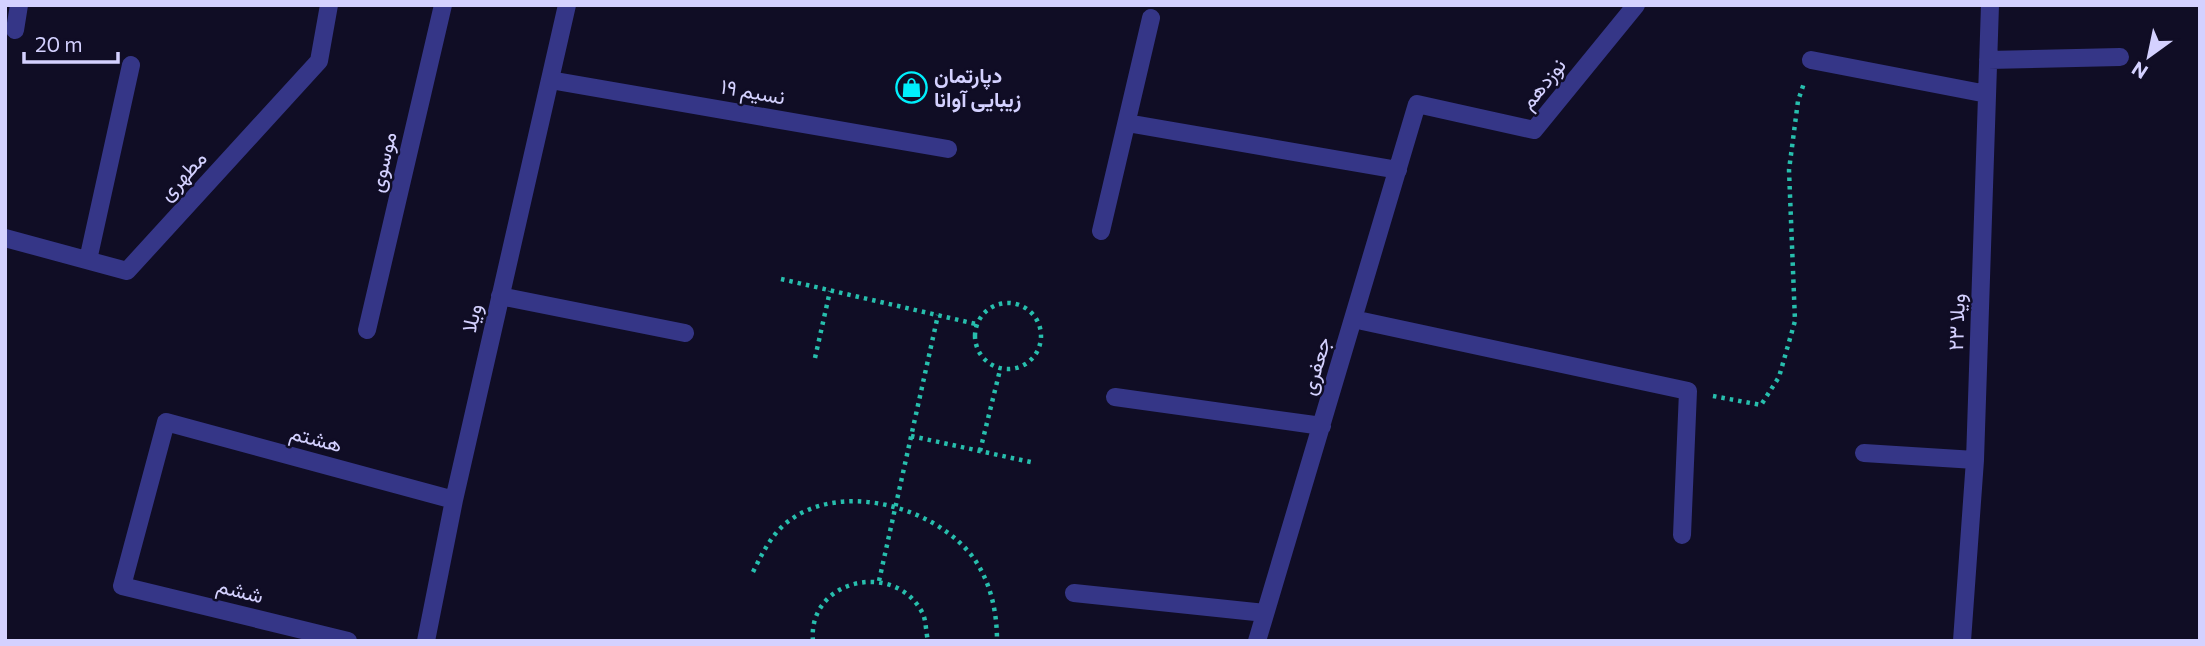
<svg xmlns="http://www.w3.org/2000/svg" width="2205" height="646" font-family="Commissioner,Vazirmatn,sans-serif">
	<rect width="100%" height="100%" fill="#100d25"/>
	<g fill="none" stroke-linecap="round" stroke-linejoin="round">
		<path stroke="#27bead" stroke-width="4.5" stroke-dasharray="3.5 5" stroke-linecap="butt" d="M781 279 976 324
			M975 336a33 33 0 1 1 66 0a33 33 0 1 1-66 0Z
			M815 358 830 291
			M1713 396 1761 405 1779 377 1795 321 1789 170 1798 101 1804 83
			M911 436 1035 463
			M980 451 1000 370
			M753 572C762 554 770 537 785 524 838 479 937 506 975 560 991 584 997 612 997 641
			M879 581 938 315
			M813 641C807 579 896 559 923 614 926 621 926 633 928 641"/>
		<path stroke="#353687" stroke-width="18" d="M15 30 19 5
			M1811 60 1987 94
			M1988 60 2120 57
			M550 80 948 149
			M1127 123 1398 170
			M1101 231 1151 18
			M5 238 127 271 319 61 329 5
			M88 260 131 65
			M500 296 685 333
			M1353 319 1688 391 1682 535
			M367 330 443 5
			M1115 397 1322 426
			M1864 453 1975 460
			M1074 593 1265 613
			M348 641 122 586 166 422 454 500
			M426 641 454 500 567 5
			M1257 641 1417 104 1534 130 1636 5
			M1962 641 1975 460 1990 5"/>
	</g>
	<defs>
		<symbol id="shop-ring" viewBox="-11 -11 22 22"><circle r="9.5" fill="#100d25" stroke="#00effc" stroke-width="1.5"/><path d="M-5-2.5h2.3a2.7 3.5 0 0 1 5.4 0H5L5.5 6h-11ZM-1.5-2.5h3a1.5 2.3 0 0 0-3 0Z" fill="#00effc"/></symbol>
	</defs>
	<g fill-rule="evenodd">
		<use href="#shop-ring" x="894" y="70" width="35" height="35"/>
	</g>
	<g text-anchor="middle" stroke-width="5" stroke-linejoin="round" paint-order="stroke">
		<g font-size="21" font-weight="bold" fill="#d4d1ff" stroke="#100d25" text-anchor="start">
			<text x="934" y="83">دپارتمان<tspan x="934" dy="24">زیبایی آوانا</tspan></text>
		</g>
		<g font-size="21" fill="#d4d1ff" stroke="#100d25">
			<text transform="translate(1543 84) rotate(-51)" y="7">نوزدهم</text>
			<text transform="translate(753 92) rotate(10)" y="7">نسیم ۱۹</text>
			<text transform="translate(383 162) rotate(-77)" y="7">موسوی</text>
			<text transform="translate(183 176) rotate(-47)" y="7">مطهری</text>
			<text transform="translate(472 318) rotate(-77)" y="7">ویلا</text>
			<text transform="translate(1957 322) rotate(-88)" y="7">ویلا ۲۳</text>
			<text transform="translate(1316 366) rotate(-74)" y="7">جعفری</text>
			<text transform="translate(316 439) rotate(15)" y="7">هشتم</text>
			<text transform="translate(240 591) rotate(14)" y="7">ششم</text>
		</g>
	</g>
	<rect width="2205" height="646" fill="none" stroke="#d4d1ff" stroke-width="14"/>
	<g transform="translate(2149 56) rotate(213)" stroke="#100d25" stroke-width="5" paint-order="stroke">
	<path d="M0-5L12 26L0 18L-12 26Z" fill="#d4d1ff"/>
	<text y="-10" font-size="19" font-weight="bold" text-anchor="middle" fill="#d4d1ff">N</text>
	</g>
	<path d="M24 52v10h94v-10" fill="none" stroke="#d4d1ff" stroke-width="3.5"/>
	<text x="35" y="52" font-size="21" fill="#d4d1ff" stroke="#100d25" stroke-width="5" paint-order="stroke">20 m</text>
</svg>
